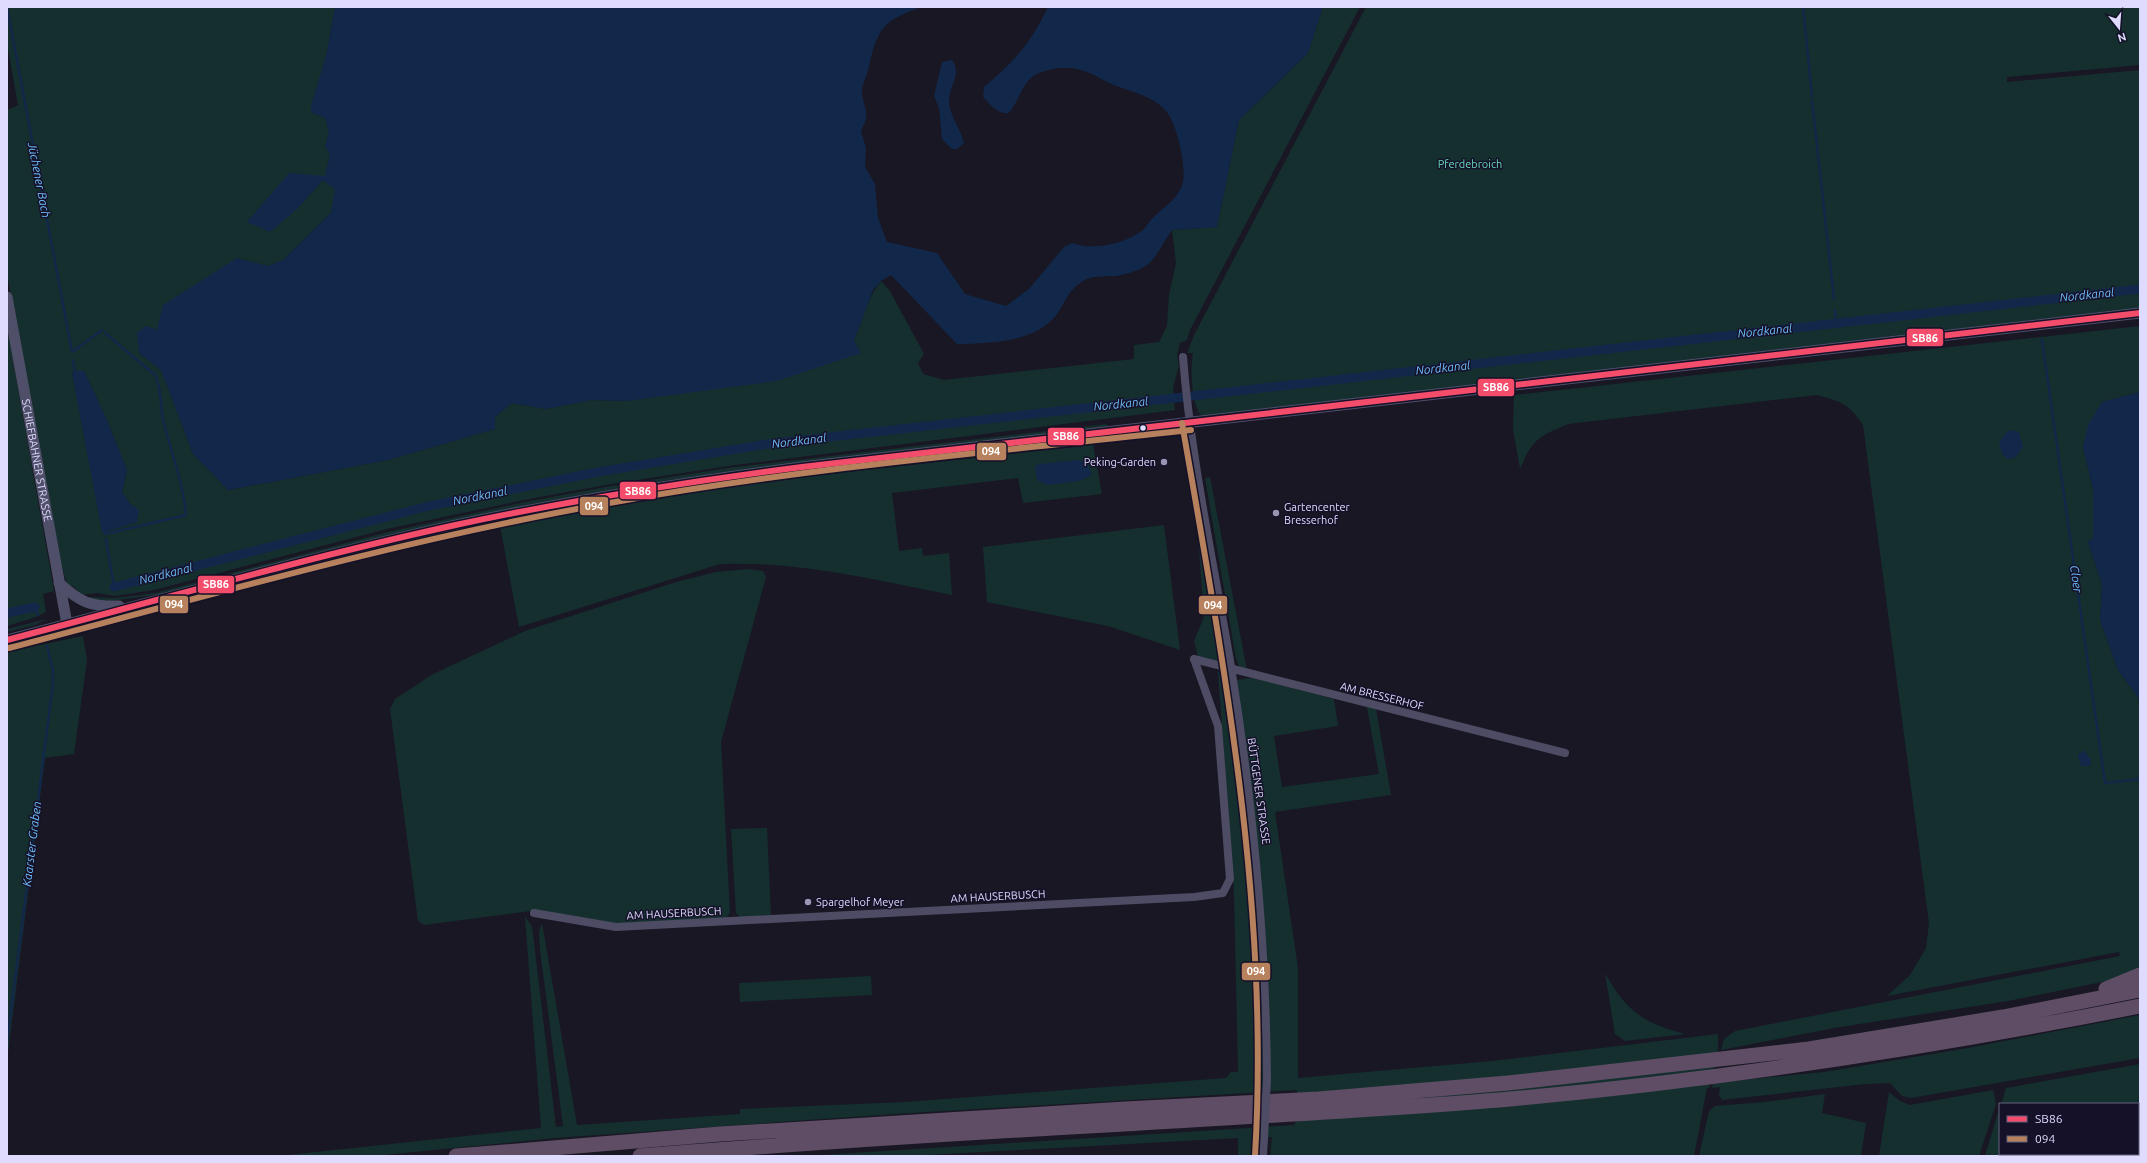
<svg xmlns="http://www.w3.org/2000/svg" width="2147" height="1163" font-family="Ubuntu,sans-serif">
	<rect width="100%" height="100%" fill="#181723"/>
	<path fill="#152f2f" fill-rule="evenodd" d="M7 7H335L327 52 311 112 325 118 330 133 325 145 330 154 325 176 297 209 323 180 336 189 331 213 283 260 268 266 237 258 157 330 139 353 161 370 193 454 228 490 388 460 495 429V417L512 403 546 409 591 400 627 401 854 341C862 323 868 296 881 281L890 291 924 354 918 363 923 374 944 380 1134 359V345L1159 342 1167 326 1169 295 1176 263 1172 230 1217 227 1239 120 1308 53 1323 7H1360L1190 330 1187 340 1180 343 1177 355 1179 366 1173 388 1175 410 735 465 611 484 524 500 387 529 154 590 115 596 97 593 82 595 73 586 68 587 61 564 7 274V110L18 105 7 43ZM76 371H84L107 420 127 470 122 492 130 504 137 522 103 532 72 373Z
		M1366 7H2140V65L2007 77V82L2140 70V308L1202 416C1191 406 1190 367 1193 353H1187L1194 335Z
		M2140 326V392L2102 402 2083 447 2093 489V538L2088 542 2102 585 2100 620 2118 670 2140 700V968L2120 977 2102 982 2008 1001 1834 1028 1721 1050 1724 1039 1735 1031 2120 956 2119 952 1887 996 1910 975 1926 948 1929 923 1863 425C1848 403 1842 402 1817 395L1568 424C1540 436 1532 439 1520 469L1513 429 1514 395Z
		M7 327 54 591 43 594 46 612 36 617 7 626Z
		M1107 424V427L669 480 525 505 155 595 102 602 87 597 116 598 155 593 388 532 525 502 611 486 735 467Z
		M1093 445 1102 494 1023 503 1018 478 892 493 899 551 922 548 923 556 949 553 952 595C876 580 798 561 720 564L519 627 500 526 718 486Z
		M1210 477 1247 670 1240 668 1236 659 1205 478Z
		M1199 521 1205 531 1223 653 1217 662 1198 656 1194 641 1204 617 1197 522Z
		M1164 525 1180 650 1108 626 987 602 983 547Z
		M749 569 763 571 766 577 721 742 730 913 725 919 615 924 538 910 424 925 418 921 390 709 395 699 433 674 525 631 676 582 716 572Z
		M47 619 35 625 7 632V629Z
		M83 636 87 660 74 754 45 758 7 1061V652Z
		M1218 672H1225L1237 680 1251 678 1265 681 1334 699 1338 726 1274 736 1282 787 1379 774 1367 707 1376 709 1391 795 1275 812 1298 968V1078L1492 1061 1718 1034V1050L1709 1088H1707L1694 1156H1270L1272 1137 1258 1138 1257 1156H1238V1138L910 1156H806L1295 1125 1297 1090 894 1114 555 1138 374 1156H278L541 1128 525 917 532 926 556 1127 563 1126 540 950 539 931 542 923 577 1125 740 1114V1109L905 1102 1226 1078 1231 1072H1238L1234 893Z
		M767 828 771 916 741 918 736 913 731 829Z
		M1605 973C1626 1011 1643 1023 1685 1034L1625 1041 1615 1034Z
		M871 976 872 995 740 1002 739 983Z
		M2140 1015V1058L1911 1098 1902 1096 1890 1083 1865 1084 1722 1100 1719 1095 1720 1087 1712 1088 1713 1083 1824 1072 1968 1048Z
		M2140 1064V1156H1985L2000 1106V1154H2138V1104H2001L2006 1088Z
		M1993 1090 1996 1104 1979 1156H1879L1889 1092 1900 1101 1910 1105Z
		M1825 1094 1822 1113 1866 1123 1861 1156H1699L1709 1111 1715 1106 1765 1102Z"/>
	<path fill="#12284a" d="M335 7H922C884 20 878 27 869 66 868 74 861 85 862 93 864 111 871 111 861 131L866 148 865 167 875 184 878 218 887 242 937 253 965 294 1006 306 1029 289 1064 247 1072 243C1093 251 1125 244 1143 230 1147 226 1150 220 1155 216 1166 205 1173 203 1181 188 1189 174 1177 123 1166 111 1151 94 1126 91 1107 82 1096 76 1088 71 1077 69 1064 66 1047 69 1035 75 1022 82 1015 110 1008 113 998 115 989 103 983 97L984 87C1014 62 1031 43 1048 7H1323L1308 53 1239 120 1217 227 1172 230C1166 238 1155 260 1147 265 1141 270 1124 275 1115 276 1104 277 1094 275 1083 281 1068 290 1066 301 1057 314 1035 343 990 343 957 344L891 275 881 281 873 290 854 341 861 353 777 381 627 401 591 400 546 409 512 403 495 417V429L388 460 228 490 193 454 161 370 139 353 137 333 146 326 157 330 163 305 237 258 268 266 283 260 331 213 335 189 323 180 297 209 270 232 247 222 289 173 325 176 330 154 325 146 329 133 325 118 311 112V106L327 52Z
		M952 60C962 73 950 85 949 99 948 114 961 128 964 143L957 149H952L942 139 939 108 934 96 942 62Z
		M76 371H84L107 420 127 470 122 492 130 504 139 510 137 522 104 532H102L72 373Z
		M2140 392V700L2118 670 2100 620 2102 585 2088 542 2093 538V489L2083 447 2088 425 2102 402Z
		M2010 430 2019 432 2023 446 2016 457 2008 459 2002 454 1999 442 2006 433Z
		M1078 460 1087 463 1092 475 1079 481 1048 485 1037 480 1035 466 1039 464Z
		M2084 750 2091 760 2090 766H2081L2078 755Z"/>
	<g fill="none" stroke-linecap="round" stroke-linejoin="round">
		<path stroke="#12284a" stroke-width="2.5" d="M7 7 72 352 102 330
			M1803 7 1812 96
			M1812 101 1834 299
			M1835 310 1836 323
			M2042 340 2105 783 2140 779
			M73 361 75 372
			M104 532 105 534 186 515C183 483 171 451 163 420 160 405 162 389 155 375L105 333
			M106 540 114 587
			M35 607 38 615
			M7 1042 53 683V670L47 646"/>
		<path stroke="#12284a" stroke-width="9" d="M114 587 429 506 598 472 767 444 2140 289
			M7 613 35 607"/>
		<path stroke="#4d4c64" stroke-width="8" d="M1183 357C1191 461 1214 564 1231 667 1253 804 1266 940 1267 1079
			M1194 659 1565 753
			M534 913 616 927 1194 897 1223 893 1230 879 1218 726 1194 659
			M1263 1156 1264 1138"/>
		<g stroke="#504f69" stroke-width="11">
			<path id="s1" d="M7 297 67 624"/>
			<path d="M59 583C80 602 90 607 119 606"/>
			<path d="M7 640C155 602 302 559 451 526 567 501 684 482 802 467L2140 313"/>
		</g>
		<path stroke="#5e4d64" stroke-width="15" d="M2106 989 2140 975
			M456 1156 720 1134 1125 1109 1319 1099 1508 1083 1809 1049 2003 1017 2140 990
			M640 1156C801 1143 963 1133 1124 1124 1253 1116 1382 1110 1510 1099 1722 1080 1932 1047 2140 1006"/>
		<path stroke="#4d4c64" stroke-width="8" d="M1264 1138 1267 1079"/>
		<defs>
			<path id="bus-1" d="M7 640C155 601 302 559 451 526 567 501 684 482 802 467L2140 313"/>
			<path id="bus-2" d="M1182 423C1224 665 1270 909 1255 1156
				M9 648C210 595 410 538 615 502 805 468 999 451 1191 430"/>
		</defs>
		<use href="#bus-1" stroke="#151129" stroke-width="9"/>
		<use href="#bus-2" stroke="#151129" stroke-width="9"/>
		<use href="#bus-1" stroke="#f44d6c" stroke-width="6"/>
		<use href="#bus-2" stroke="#b6815c" stroke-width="6"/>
	</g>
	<circle fill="#dedbfe" stroke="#151129" stroke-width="1.5" cx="1143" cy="428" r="3.5"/>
	<g fill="#9996b1" stroke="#151129" stroke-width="1.5">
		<circle cx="1164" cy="462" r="4"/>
		<circle cx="1276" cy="513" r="4"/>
		<circle cx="808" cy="902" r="4"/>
	</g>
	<g text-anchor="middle" stroke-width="3" stroke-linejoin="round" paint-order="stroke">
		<g font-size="11" fill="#68dcbc" stroke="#151129">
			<text x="1470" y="168">Pferdebroich</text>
		</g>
		<g font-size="11" fill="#dedbfe" stroke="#151129">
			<text dy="4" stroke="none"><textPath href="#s1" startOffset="166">SCHIEFBAHNER STRASSE</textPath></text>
			<text transform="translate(1382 696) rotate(14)" y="4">AM BRESSERHOF</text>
			<text transform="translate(1259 791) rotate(82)" y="4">BÜTTGENER STRASSE</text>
			<text transform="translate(998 896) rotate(-3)" y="4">AM HAUSERBUSCH</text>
			<text transform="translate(674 913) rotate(-3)" y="4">AM HAUSERBUSCH</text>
		</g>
		<g font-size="11" fill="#dedbfe" stroke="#151129" text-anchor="start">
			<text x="1156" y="466" text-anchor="end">Peking-Garden</text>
			<text x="1284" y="511">Gartencenter<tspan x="1284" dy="13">Bresserhof</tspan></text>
			<text x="816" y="906">Spargelhof Meyer</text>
		</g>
		<g font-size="12" font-style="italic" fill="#6dbdfa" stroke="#151129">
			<text transform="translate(39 180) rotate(79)" y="4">Jüchener Bach</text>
			<text transform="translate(2087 295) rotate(-6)" y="4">Nordkanal</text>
			<text transform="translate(1765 331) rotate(-6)" y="4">Nordkanal</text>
			<text transform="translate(1443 368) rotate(-6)" y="4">Nordkanal</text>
			<text transform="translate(1121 404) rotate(-6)" y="4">Nordkanal</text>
			<text transform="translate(799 441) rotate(-7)" y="4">Nordkanal</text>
			<text transform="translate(480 496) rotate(-11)" y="4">Nordkanal</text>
			<text transform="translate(166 574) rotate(-14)" y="4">Nordkanal</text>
			<text transform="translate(2076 579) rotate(82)" y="4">Cloer</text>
			<text transform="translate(32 844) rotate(-83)" y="4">Kaarster Graben</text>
		</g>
	</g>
	<g stroke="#151129" stroke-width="1.5">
		<rect x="1906" y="328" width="38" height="19" rx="4" fill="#f44d6c"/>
		<rect x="1477" y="378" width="38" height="19" rx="4" fill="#f44d6c"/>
		<rect x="1047" y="427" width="38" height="19" rx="4" fill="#f44d6c"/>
		<rect x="976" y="442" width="31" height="19" rx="4" fill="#b6815c"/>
		<rect x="619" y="481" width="38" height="19" rx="4" fill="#f44d6c"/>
		<rect x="579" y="496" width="30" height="20" rx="4" fill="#b6815c"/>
		<rect x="197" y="575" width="38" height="19" rx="4" fill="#f44d6c"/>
		<rect x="159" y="595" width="30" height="19" rx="4" fill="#b6815c"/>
		<rect x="1198" y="595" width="30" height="20" rx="4" fill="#b6815c"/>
		<rect x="1241" y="962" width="30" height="19" rx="4" fill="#b6815c"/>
	</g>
	<g font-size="11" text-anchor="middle" font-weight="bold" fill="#fff">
		<text x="1925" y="342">SB86</text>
		<text x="1496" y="391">SB86</text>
		<text x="1066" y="440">SB86</text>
		<text x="991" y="455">094</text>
		<text x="638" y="495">SB86</text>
		<text x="594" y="510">094</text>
		<text x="216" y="588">SB86</text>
		<text x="174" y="608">094</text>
		<text x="1213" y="609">094</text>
		<text x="1256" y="975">094</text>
	</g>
	<rect width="2147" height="1163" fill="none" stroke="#dedbfe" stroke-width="16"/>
	<rect x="1999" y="1103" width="140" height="52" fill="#151129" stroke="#65627e"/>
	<rect x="2007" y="1116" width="20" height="6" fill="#f44d6c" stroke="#65627e"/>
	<text x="2035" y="1123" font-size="12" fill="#dedbfe">SB86</text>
	<rect x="2007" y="1136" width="20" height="6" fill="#b6815c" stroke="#65627e"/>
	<text x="2035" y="1143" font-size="12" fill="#dedbfe">094</text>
	<g transform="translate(2119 28) rotate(163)" stroke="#151129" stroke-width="3" paint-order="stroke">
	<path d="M0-3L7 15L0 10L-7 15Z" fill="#dedbfe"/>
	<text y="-6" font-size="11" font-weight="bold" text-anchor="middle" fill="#dedbfe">N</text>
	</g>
</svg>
